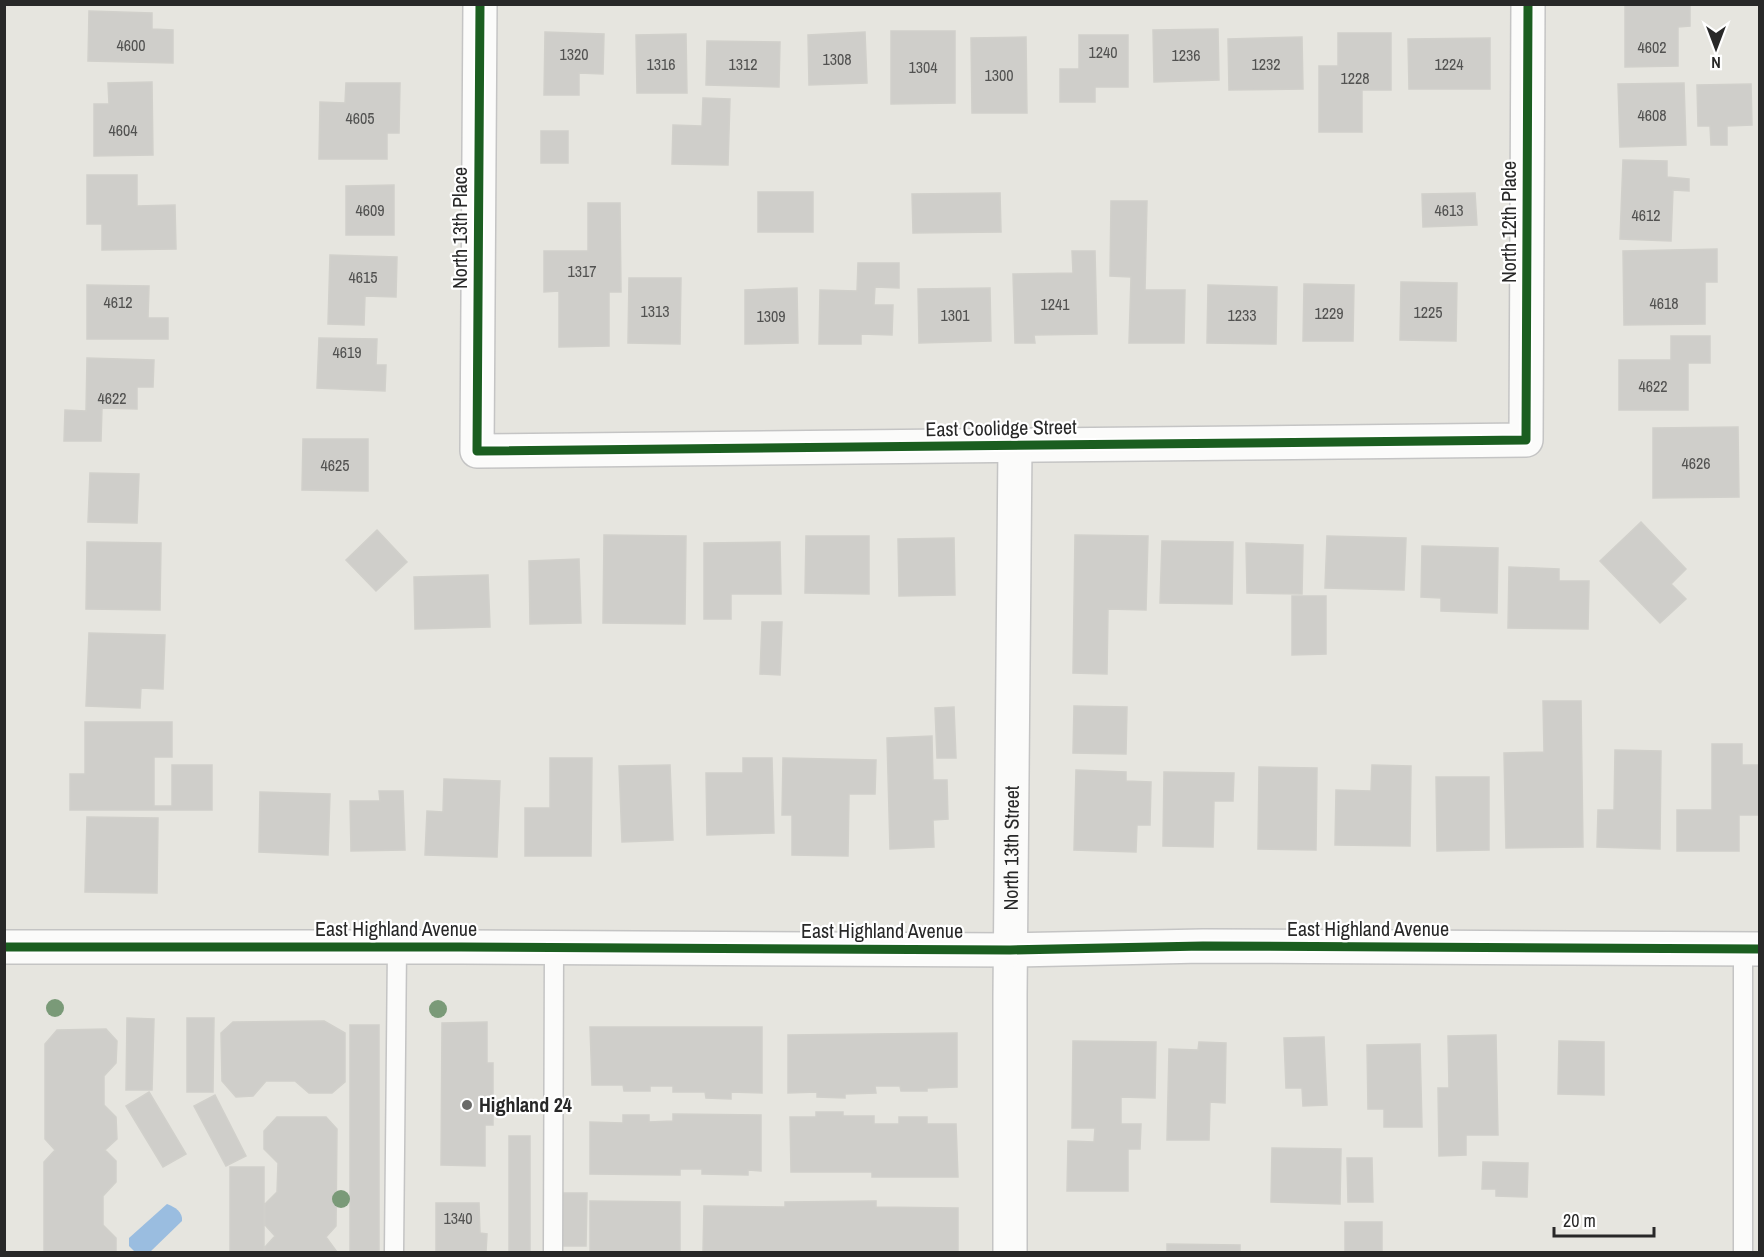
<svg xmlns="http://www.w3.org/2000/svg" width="1764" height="1257" font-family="'Archivo Narrow',sans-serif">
	<rect width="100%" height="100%" fill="#e6e5df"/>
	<path fill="#9abde0" d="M167 1204C175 1207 183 1212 182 1221L150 1252H135L129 1246V1238Z"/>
	<path fill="#cfceca" stroke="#d1d0cb" stroke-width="1.5" d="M1625 4H1690V26L1678 27V66L1625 67Z
		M89 11 152 13V29L173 30V63L88 61Z
		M1218 29 1219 80 1154 82 1153 30Z
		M891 31H955V103L891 104Z
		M545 32 604 34 603 74 579 73V95H544Z
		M865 32 867 83 809 85 808 35Z
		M1338 33H1391V90H1362V132H1319V66H1338Z
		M686 34 687 93H637L636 35Z
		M1079 35H1128V87H1095V102H1060V69H1079Z
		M1026 37 1027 113H972L971 38Z
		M1302 37 1303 89 1229 90 1228 39Z
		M1490 38V89H1409L1408 39Z
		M707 41 780 42 779 87 706 85Z
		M152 82 153 155 94 156V104H109L108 83Z
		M346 83H400L399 133H387V159H319L320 102 345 103Z
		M1684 83 1686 145 1620 147 1618 84Z
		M1751 84 1752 125 1727 126V145H1711L1710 126H1698L1697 85Z
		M703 98 730 99 728 165 672 164 673 125 702 126Z
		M541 131H568V163H541Z
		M1623 160 1667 161V177L1689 179V191L1673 190 1671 241 1620 239Z
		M87 175H137V206L175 205 176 249 102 250V224H87Z
		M394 185V235H346V186Z
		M758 192H813V232H758Z
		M1000 193 1001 232 913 233 912 194Z
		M1475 193 1477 225 1423 227 1422 194Z
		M1111 201H1147L1145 290H1185L1184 343H1129L1131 277 1110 276Z
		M588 203H620L621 292H609V346L559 347V291L544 292V251H588Z
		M1717 249V282H1705V324L1624 325 1623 251Z
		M1072 251H1095L1097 334 1034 335 1035 343H1015L1013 274 1073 273Z
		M330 255 397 257 396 297 365 296 364 325 328 324Z
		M858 263H899V288L875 287 874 305H893L892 335 861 334V344H819L820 290 857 291Z
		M629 278H681L680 344 628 343Z
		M1401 282 1457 283 1456 341 1400 340Z
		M1304 284 1354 285 1353 341H1303Z
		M87 285 149 286 148 318H168V339H87Z
		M1208 285 1277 287 1276 344 1207 343Z
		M797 288 798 343 745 344V290Z
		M990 288 991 341 919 343 918 289Z
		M1671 336H1710V363H1688V410H1619V360H1671Z
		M319 338 377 339 376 365H386L385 391 317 388Z
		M87 358 154 360 153 387H137V409L102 408 101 441H64L65 410 86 411Z
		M1738 427 1739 497 1653 498V428Z
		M303 439H368V491L302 490Z
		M90 473 139 474 137 523 88 522Z
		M1641 522 1686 569 1671 584 1686 599 1660 623 1600 561Z
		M377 530 407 562 376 591 346 560Z
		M604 535 686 536 685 624 603 623Z
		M1075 535 1148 536 1146 610 1108 609 1107 674 1073 673Z
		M806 536H869V594L805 593Z
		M1327 536 1406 538 1404 590 1325 588Z
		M954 538 955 595 899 596 898 539Z
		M1162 541 1233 542 1232 604 1160 603Z
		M87 542 161 543 160 610 86 609Z
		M780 542 781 594H731V619H704V543Z
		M1246 543 1303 545 1302 594 1247 593Z
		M1422 546 1498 548 1497 613 1441 611V598L1421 597Z
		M579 559 581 623 530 624 529 561Z
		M1509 567 1559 569V581H1589L1588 629 1508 628Z
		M488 575 490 627 415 629 414 577Z
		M1292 596H1326V654L1292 655Z
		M762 622H782L780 675 760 674Z
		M89 633 165 635 163 689 141 688 140 708 86 706Z
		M1543 701H1581L1583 847 1506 848 1504 753 1544 752Z
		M1074 706 1127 707 1126 754 1073 753Z
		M954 707 956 758H937L935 708Z
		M85 722H172V757H154V806H172V765H212V810H70V774H85Z
		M932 736 933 780H947L948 819 933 820 934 847 890 849 887 738Z
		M1712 744H1742V765H1760V815H1739V851H1677V810H1712Z
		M1615 750 1661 751 1660 849 1597 847 1598 810H1614Z
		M550 758H592L591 856H525V808H550Z
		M743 758H772L774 833 707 835 706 773H743Z
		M783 758 876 760 875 794H849L848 856 792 855V815H782Z
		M670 765 673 840 622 842 619 766Z
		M1372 765 1411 766 1410 846 1335 845 1336 790 1371 791Z
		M1259 767 1317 768 1316 850 1258 849Z
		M1076 770 1126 772V781L1151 782 1150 825H1137L1136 852 1074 850Z
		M1164 772 1234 773 1233 801H1214L1213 847 1163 846Z
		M1436 777H1489V850L1437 851Z
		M444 779 500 781 497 857 425 855 427 811 443 812Z
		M379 791H403L405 850 351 851 350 801H380Z
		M260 792 330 794 328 855 259 852Z
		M87 817 158 818 157 893 85 892Z
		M127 1018 154 1019 152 1090H126Z
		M187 1018H214L213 1092H187Z
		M324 1021 345 1033V1082L332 1093H309L295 1081H266L253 1096 236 1097 222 1081 221 1033 233 1022Z
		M487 1022V1063H493V1125H485V1166L441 1165 442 1023Z
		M350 1025H379V1252H350Z
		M590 1027H762V1093L731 1092V1099L706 1098 705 1092H673V1086H650V1091H624L623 1085H592Z
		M106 1029 117 1041 116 1063 104 1076V1105L116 1117 117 1139 105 1150 116 1161V1182L103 1196V1225L116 1238V1252H44V1162L55 1150 45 1139V1044L57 1030Z
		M957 1033V1087L927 1088V1091H901L900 1086H875L876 1093 845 1094V1098L817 1097V1092L788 1093V1035Z
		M1496 1035 1498 1135H1466V1155L1439 1156 1438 1088H1449L1448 1036Z
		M1324 1037 1327 1105 1303 1106 1302 1088H1286L1284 1038Z
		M1073 1041 1156 1042 1155 1098 1121 1097V1124H1141L1140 1149H1128V1191H1067L1068 1141 1094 1142 1095 1128H1072Z
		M1559 1041 1604 1042V1095L1558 1094Z
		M1199 1042 1226 1043 1225 1103 1210 1102 1209 1140H1167L1169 1049 1198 1050Z
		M1420 1044 1422 1127H1384V1109H1368L1367 1045Z
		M149 1092 186 1154 163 1167 126 1106Z
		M215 1095 246 1156 226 1166 194 1106Z
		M816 1112H843V1116H874V1124H899V1117H927V1124H956L958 1177H872V1172H791L790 1117H816Z
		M673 1114 761 1115V1171L748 1170V1175L702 1174V1169H680V1175L590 1174V1122L623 1123V1115H649V1122L673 1121Z
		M277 1117H326L337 1129 336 1226 326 1237 337 1252H265V1247L275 1236 265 1225V1204L277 1192 278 1163 264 1149V1131Z
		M509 1136H530V1252H509Z
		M1272 1148 1341 1149 1340 1204 1271 1202Z
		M1347 1158H1372L1373 1202H1348Z
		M1483 1162 1528 1163 1527 1197 1496 1196V1189H1482Z
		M230 1167H264V1252H230Z
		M563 1193H587L586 1246H562Z
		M590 1201 680 1202V1252H590Z
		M876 1201V1207L958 1208V1252H703L704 1206 785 1207V1202Z
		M436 1203H479L480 1233 487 1234 486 1252H436Z
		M1345 1222H1382V1252H1345Z
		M1167 1244 1240 1245V1252H1167Z"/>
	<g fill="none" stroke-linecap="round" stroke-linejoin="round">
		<defs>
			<path id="lane" d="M1743 949V1252
				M394 1252 397 947
				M553 1252 554 947"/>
			<g id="street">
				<path d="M480 4 477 451 1526 440 1528 4"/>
				<path id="s1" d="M1010 1252V995L1015 446"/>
			</g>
			<path id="secondary" d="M4 947H461L1010 950 1203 946 1760 949"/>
		</defs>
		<use href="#lane" stroke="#c4c4c4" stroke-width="21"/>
		<use href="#street" stroke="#c4c4c4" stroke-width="36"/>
		<use href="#secondary" stroke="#c4c4c4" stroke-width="36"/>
		<use href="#lane" stroke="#fbfbfa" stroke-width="18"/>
		<use href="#street" stroke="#fbfbfa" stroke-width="33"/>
		<use href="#secondary" stroke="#fbfbfa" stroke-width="33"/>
		<defs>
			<path id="cycleway" d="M480 4 477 451 1526 440 1528 4
				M4 947H461L1010 950 1203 946 1760 949"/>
		</defs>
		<use href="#cycleway" stroke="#fff" stroke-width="13"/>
		<use href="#cycleway" stroke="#1b5e20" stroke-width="9"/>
	</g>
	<g fill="#7a9a78">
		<circle cx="55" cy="1008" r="9"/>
		<circle cx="438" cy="1009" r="9"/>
		<circle cx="341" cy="1199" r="9"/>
	</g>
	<circle fill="#6a6a68" stroke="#fff" stroke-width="2" cx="467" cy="1105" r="6"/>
	<g text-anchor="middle" stroke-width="4.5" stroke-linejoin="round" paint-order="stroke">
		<g font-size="16" fill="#525251">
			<text x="131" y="51">4600</text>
			<text x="1652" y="53">4602</text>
			<text x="1103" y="58">1240</text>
			<text x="574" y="60">1320</text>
			<text x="1186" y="61">1236</text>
			<text x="837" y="65">1308</text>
			<text x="661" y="70">1316</text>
			<text x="743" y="70">1312</text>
			<text x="1266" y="70">1232</text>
			<text x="1449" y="70">1224</text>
			<text x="923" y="73">1304</text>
			<text x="999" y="81">1300</text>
			<text x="1355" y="84">1228</text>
			<text x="1652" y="121">4608</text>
			<text x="360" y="124">4605</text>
			<text x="123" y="136">4604</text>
			<text x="370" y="216">4609</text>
			<text x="1449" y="216">4613</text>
			<text x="1646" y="221">4612</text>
			<text x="582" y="277">1317</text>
			<text x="363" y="283">4615</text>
			<text x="118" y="308">4612</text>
			<text x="1664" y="309">4618</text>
			<text x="1055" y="310">1241</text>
			<text x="655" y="317">1313</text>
			<text x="1428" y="318">1225</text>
			<text x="1329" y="319">1229</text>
			<text x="955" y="321">1301</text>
			<text x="1242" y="321">1233</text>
			<text x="771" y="322">1309</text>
			<text x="347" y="358">4619</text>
			<text x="1653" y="392">4622</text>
			<text x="112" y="404">4622</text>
			<text x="1696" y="469">4626</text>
			<text x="335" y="471">4625</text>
			<text x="458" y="1224">1340</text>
		</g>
		<g font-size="20" fill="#282828" stroke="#fff">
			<text transform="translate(1509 222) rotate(-90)" y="7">North 12th Place</text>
			<text transform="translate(460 228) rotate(-90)" y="7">North 13th Place</text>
			<text transform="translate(1001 428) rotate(-1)" y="7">East Coolidge Street</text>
			<text dy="7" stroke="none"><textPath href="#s1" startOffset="404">North 13th Street</textPath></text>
			<text x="396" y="936">East Highland Avenue</text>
			<text x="1368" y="936">East Highland Avenue</text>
			<text x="882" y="938">East Highland Avenue</text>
		</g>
		<g font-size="20" font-weight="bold" fill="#282828" stroke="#fff" text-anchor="start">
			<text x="479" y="1112">Highland 24</text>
		</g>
	</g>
	<rect width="1764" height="1257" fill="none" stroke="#282828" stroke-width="12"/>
	<g transform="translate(1716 48) rotate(180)" stroke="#ffffff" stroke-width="4.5" paint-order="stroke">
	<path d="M0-4.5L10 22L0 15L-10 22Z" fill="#282828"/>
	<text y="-9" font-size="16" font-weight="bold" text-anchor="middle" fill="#282828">N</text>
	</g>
	<path d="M1554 1227v9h100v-9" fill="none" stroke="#282828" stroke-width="3"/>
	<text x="1563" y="1227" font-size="18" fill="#282828" stroke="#ffffff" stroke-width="4.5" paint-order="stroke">20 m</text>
</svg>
